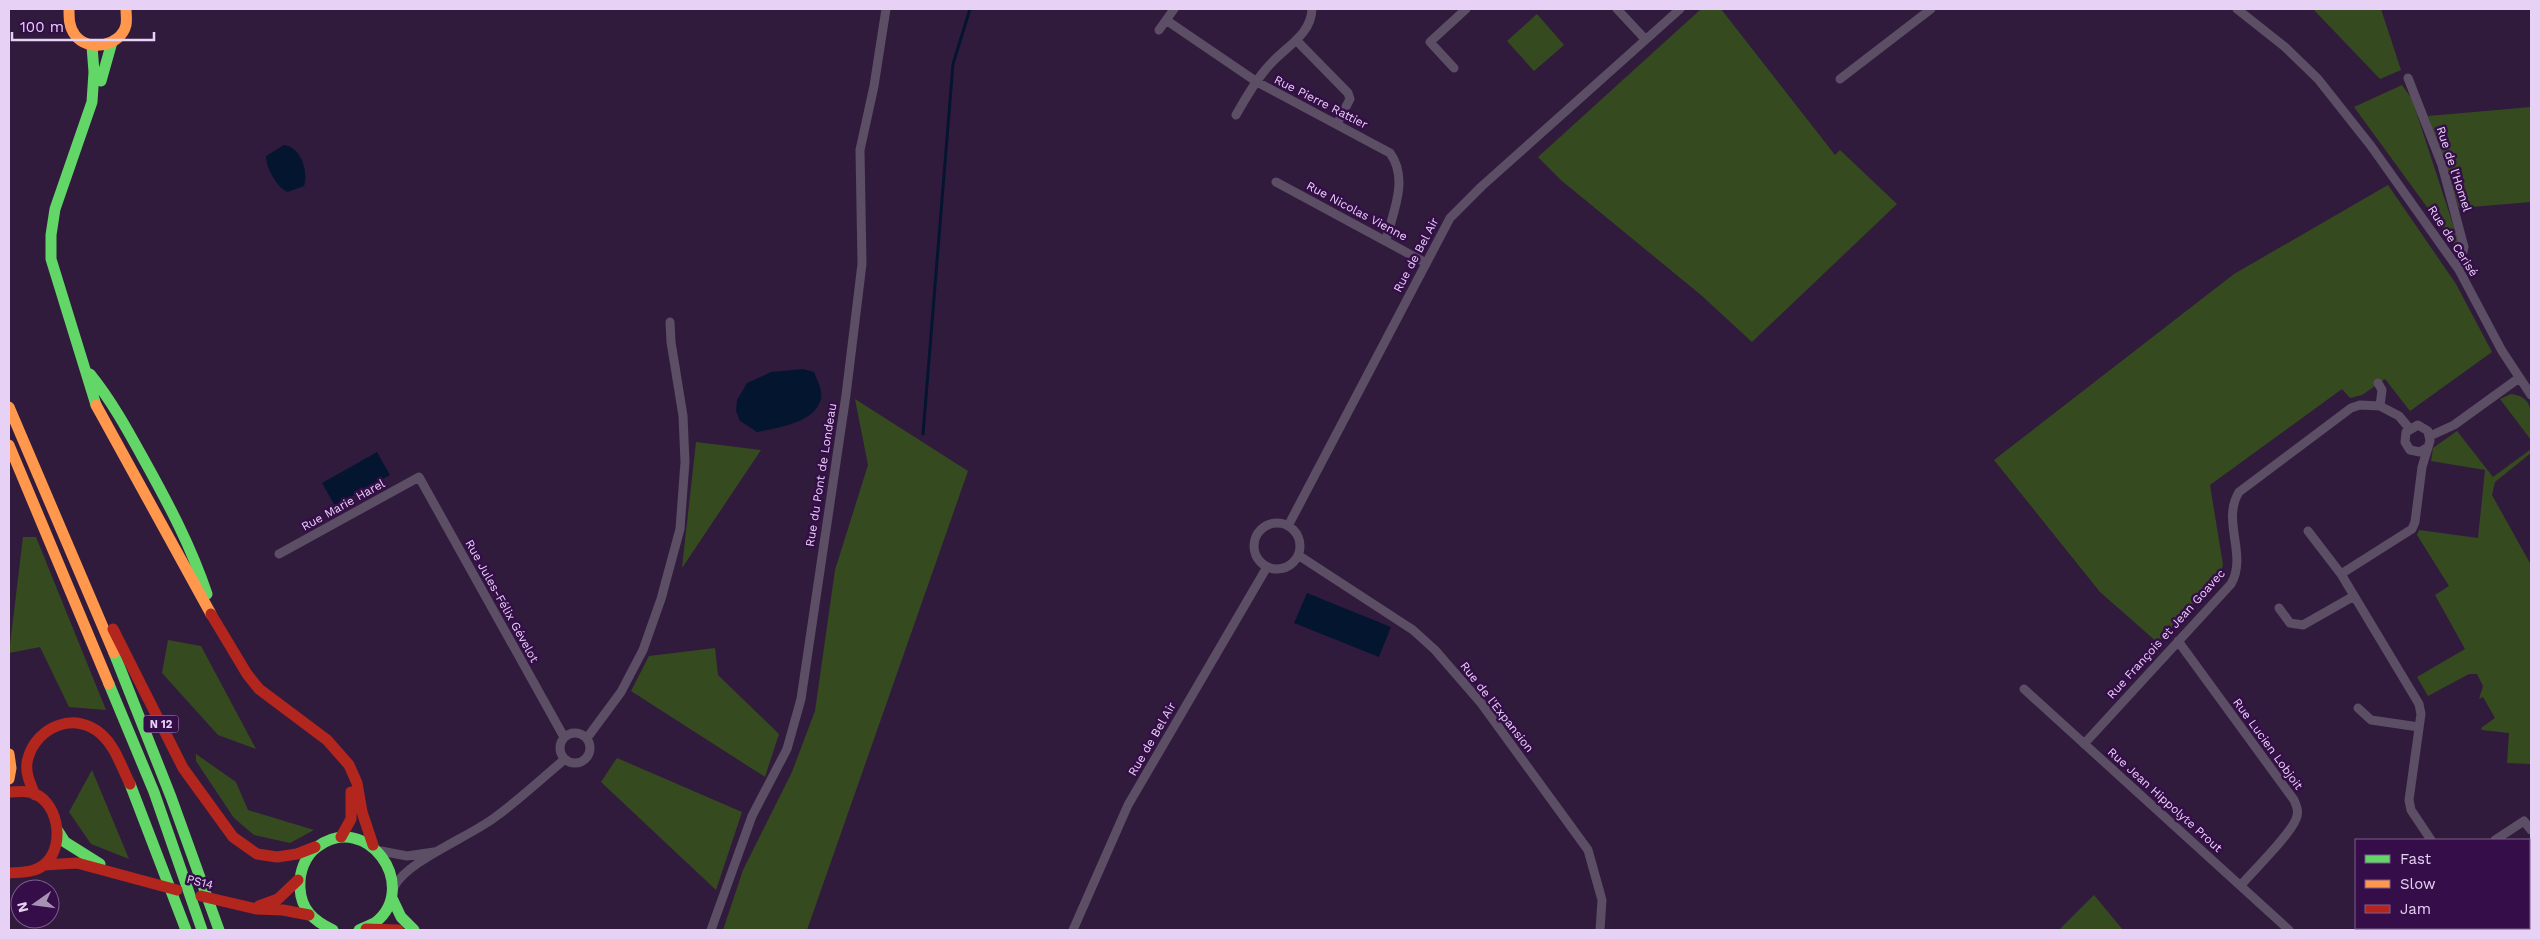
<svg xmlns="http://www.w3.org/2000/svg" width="2540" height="939" font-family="'Work Sans',sans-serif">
	<rect width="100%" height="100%" fill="#311b3c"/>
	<path fill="#364a20" d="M1701 9H1721L1835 155 1840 150 1897 204 1752 342 1701 295 1562 181 1538 157Z
		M2313 9H2381L2401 70 2380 79Z
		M1537 14 1564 45 1534 71 1507 41Z
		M2402 85 2412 99 2459 243 2454 244 2354 107Z
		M2531 107V202L2459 208 2428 116Z
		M2388 185 2456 284 2492 352 2410 411 2385 379 2362 395 2350 398 2342 389 2210 485 2223 565 2220 574 2158 643 2100 592 1994 460 2234 274Z
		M2511 394C2537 397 2531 420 2531 440L2500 399Z
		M855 399 968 471 807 930H723L743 870 792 772 815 711 835 570 868 465Z
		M2457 431 2493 477 2531 449V453L2495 482 2492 495 2531 565V764L2507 763 2509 733 2482 730 2481 728 2495 718 2483 697 2479 699 2483 686 2477 674H2469L2428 696 2417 677 2465 649 2435 595 2449 586 2417 535 2419 530 2478 538 2485 470 2431 461 2433 448Z
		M696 442 761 450 682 568Z
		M23 537H36L106 710 69 707 40 647 9 653Z
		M168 640 201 646 256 749 218 735 162 673Z
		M715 648 718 675 779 734 765 777 631 691 649 656Z
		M196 754 236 782 248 810 314 830 290 843 254 835 234 818 196 761Z
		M617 758 742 812 716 890 601 782Z
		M92 770 129 859 91 844 69 812Z
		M2094 895 2123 930H2059Z"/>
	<path fill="#04162f" d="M284 145C301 147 309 172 304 186L288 192C277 188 266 168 266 156Z
		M803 369 814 372C817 380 823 390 821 399 815 423 777 428 757 432L740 421 736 411 737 400 747 383 771 372Z
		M377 452 390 475 335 506 322 483Z
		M1307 593 1391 627 1379 657 1294 623Z"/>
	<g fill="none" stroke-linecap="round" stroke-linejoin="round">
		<path stroke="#04162f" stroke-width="3" d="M923 434 953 64 970 9"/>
		<path stroke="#5c4e65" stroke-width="9" d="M1617 9 1645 39
			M2237 9 2285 47 2318 79 2371 146 2459 270 2502 351 2531 395
			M1166 20 1257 82 1390 153C1409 179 1393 212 1386 240
			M1159 30 1174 9
			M1296 40 1348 93 1350 99 1337 124
			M1454 68 1430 42 1466 9
			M2408 78 2442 165 2464 247 2459 270
			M1840 79 1931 9
			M1236 115C1245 99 1254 83 1266 69 1282 48 1311 37 1312 9
			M1276 182 1426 263
			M2378 383 2382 390 2380 406 2399 416 2409 428
			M2430 436 2454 425 2519 378
			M1254 546a23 23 0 1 1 46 0a23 23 0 1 1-46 0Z
			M1288 526 1450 218 1482 186 1680 9
			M2308 531 2341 574 2419 704 2421 714 2409 800 2411 810 2431 840
			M279 554 419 477 564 737
			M1298 555 1413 630 1435 650 1481 703 1588 850 1602 900 1600 930
			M2341 574 2412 529 2415 522 2422 467 2430 441 2428 431 2418 425 2406 432 2405 442 2410 450 2420 452 2428 447
			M2279 608 2290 623 2303 625 2354 596
			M2178 641 2294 800C2297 807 2299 812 2296 819 2290 835 2254 870 2241 885
			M2024 689 2289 930
			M2358 708 2371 720 2419 727
			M560 748a15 15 0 1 1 30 0a15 15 0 1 1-30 0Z
			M587 738 621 692 643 650 661 599 680 529 685 462 683 416 671 342 670 322
			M2084 744 2231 584C2248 555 2221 521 2239 492L2351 408 2360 405 2380 406
			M2495 840 2524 821 2531 830
			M381 851 407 856 434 852
			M394 887C407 861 467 838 494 818 519 800 541 779 565 759
			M711 930 752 816 787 749 801 699 846 395 862 264 860 150 874 86 886 9
			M1073 930 1128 805 1267 567
			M2371 930 2372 928
			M2472 930 2475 928"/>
		<path stroke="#63d668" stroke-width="11" d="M92 46 94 72 92 102 55 209 51 235V259L96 405
			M101 81 112 42
			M90 374C111 400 127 429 143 458 168 503 191 546 207 594
			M114 653 171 797 219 930
			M109 684 154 792 202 930
			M130 784 186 930
			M58 831 65 842 100 864
			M392 898 401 917 414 930
			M333 930C314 921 301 910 300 888 299 872 305 856 317 847 367 810 420 886 376 922 372 925 364 927 359 930"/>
		<path stroke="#ff974d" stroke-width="11" d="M69 9C69 19 69 27 75 35 88 53 121 46 126 25 127 20 126 14 126 9
			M96 405 211 614
			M9 407 114 653
			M9 445 109 684
			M9 754 11 768 9 779"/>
		<path stroke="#b3261e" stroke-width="11" d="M211 614 247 674 259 689 327 740 349 765 357 783 362 812 373 845
			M113 629 183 768 233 837 257 854 277 857 297 854 315 847
			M9 792C15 792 23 791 29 792 58 798 66 844 46 863 36 873 22 872 9 873
			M35 795C30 783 24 771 28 758 37 726 76 711 101 734 115 746 122 768 130 784
			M341 837 351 819V792
			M44 865 77 863 177 890
			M201 896 256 909 283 910 309 915
			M259 906 278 899 298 880
			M366 929 398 930"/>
	</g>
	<g text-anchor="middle" stroke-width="5" stroke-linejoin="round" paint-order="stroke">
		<rect fill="#350e49" stroke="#b297c1" stroke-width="1" x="143.5" y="715.5" width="35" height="17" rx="4"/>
		<g font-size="11" font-weight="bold" fill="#e7d2f5">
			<text x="161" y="728">N 12</text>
		</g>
		<g font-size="12" fill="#e7d2f5" stroke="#350e49">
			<text transform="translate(1321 102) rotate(27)" y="4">Rue Pierre Rattier</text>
			<text transform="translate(2454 169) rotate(72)" y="4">Rue de l'Homel</text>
			<text transform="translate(1357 211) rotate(28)" y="4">Rue Nicolas Vienne</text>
			<text transform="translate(2453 241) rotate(57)" y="4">Rue de Cerisé</text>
			<text transform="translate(1416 255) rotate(-62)" y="4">Rue de Bel Air</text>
			<text transform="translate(821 475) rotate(-81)" y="4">Rue du Pont de Londeau</text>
			<text transform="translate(343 505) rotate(-29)" y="4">Rue Marie Harel</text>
			<text transform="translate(502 601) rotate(61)" y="4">Rue Jules-Félix Gévelot</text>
			<text transform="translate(2166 634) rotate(-48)" y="4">Rue François et Jean Goavec</text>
			<text transform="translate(1497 707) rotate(52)" y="4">Rue de l'Expansion</text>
			<text transform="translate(1152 739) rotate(-60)" y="4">Rue de Bel Air</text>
			<text transform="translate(2268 744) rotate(54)" y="4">Rue Lucien Lobjoit</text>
			<text transform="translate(2165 800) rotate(42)" y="4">Rue Jean Hippolyte Prout</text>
			<text transform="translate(200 882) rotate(14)" y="4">PS14</text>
		</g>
	</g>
	<rect width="2540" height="939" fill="none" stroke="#e7d2f5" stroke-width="20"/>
	<rect x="2355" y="839" width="175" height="90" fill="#350e49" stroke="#7c5c8e"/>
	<rect x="2365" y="855" width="25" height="8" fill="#63d668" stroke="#7c5c8e"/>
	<text x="2400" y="864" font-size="15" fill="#e7d2f5">Fast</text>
	<rect x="2365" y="880" width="25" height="8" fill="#ff974d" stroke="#7c5c8e"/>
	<text x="2400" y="889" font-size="15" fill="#e7d2f5">Slow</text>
	<rect x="2365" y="905" width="25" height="8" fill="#b3261e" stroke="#7c5c8e"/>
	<text x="2400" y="914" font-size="15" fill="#e7d2f5">Jam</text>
	<g transform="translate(35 904) rotate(256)"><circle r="24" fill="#350e49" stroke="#7c5c8e"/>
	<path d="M0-4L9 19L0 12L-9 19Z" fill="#a792b4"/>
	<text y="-8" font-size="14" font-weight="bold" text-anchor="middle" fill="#e7d2f5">N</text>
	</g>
	<path d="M12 32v8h142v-8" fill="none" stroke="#e7d2f5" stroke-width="2.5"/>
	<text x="20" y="32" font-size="15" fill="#e7d2f5" stroke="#350e49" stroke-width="4" paint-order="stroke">100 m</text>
</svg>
